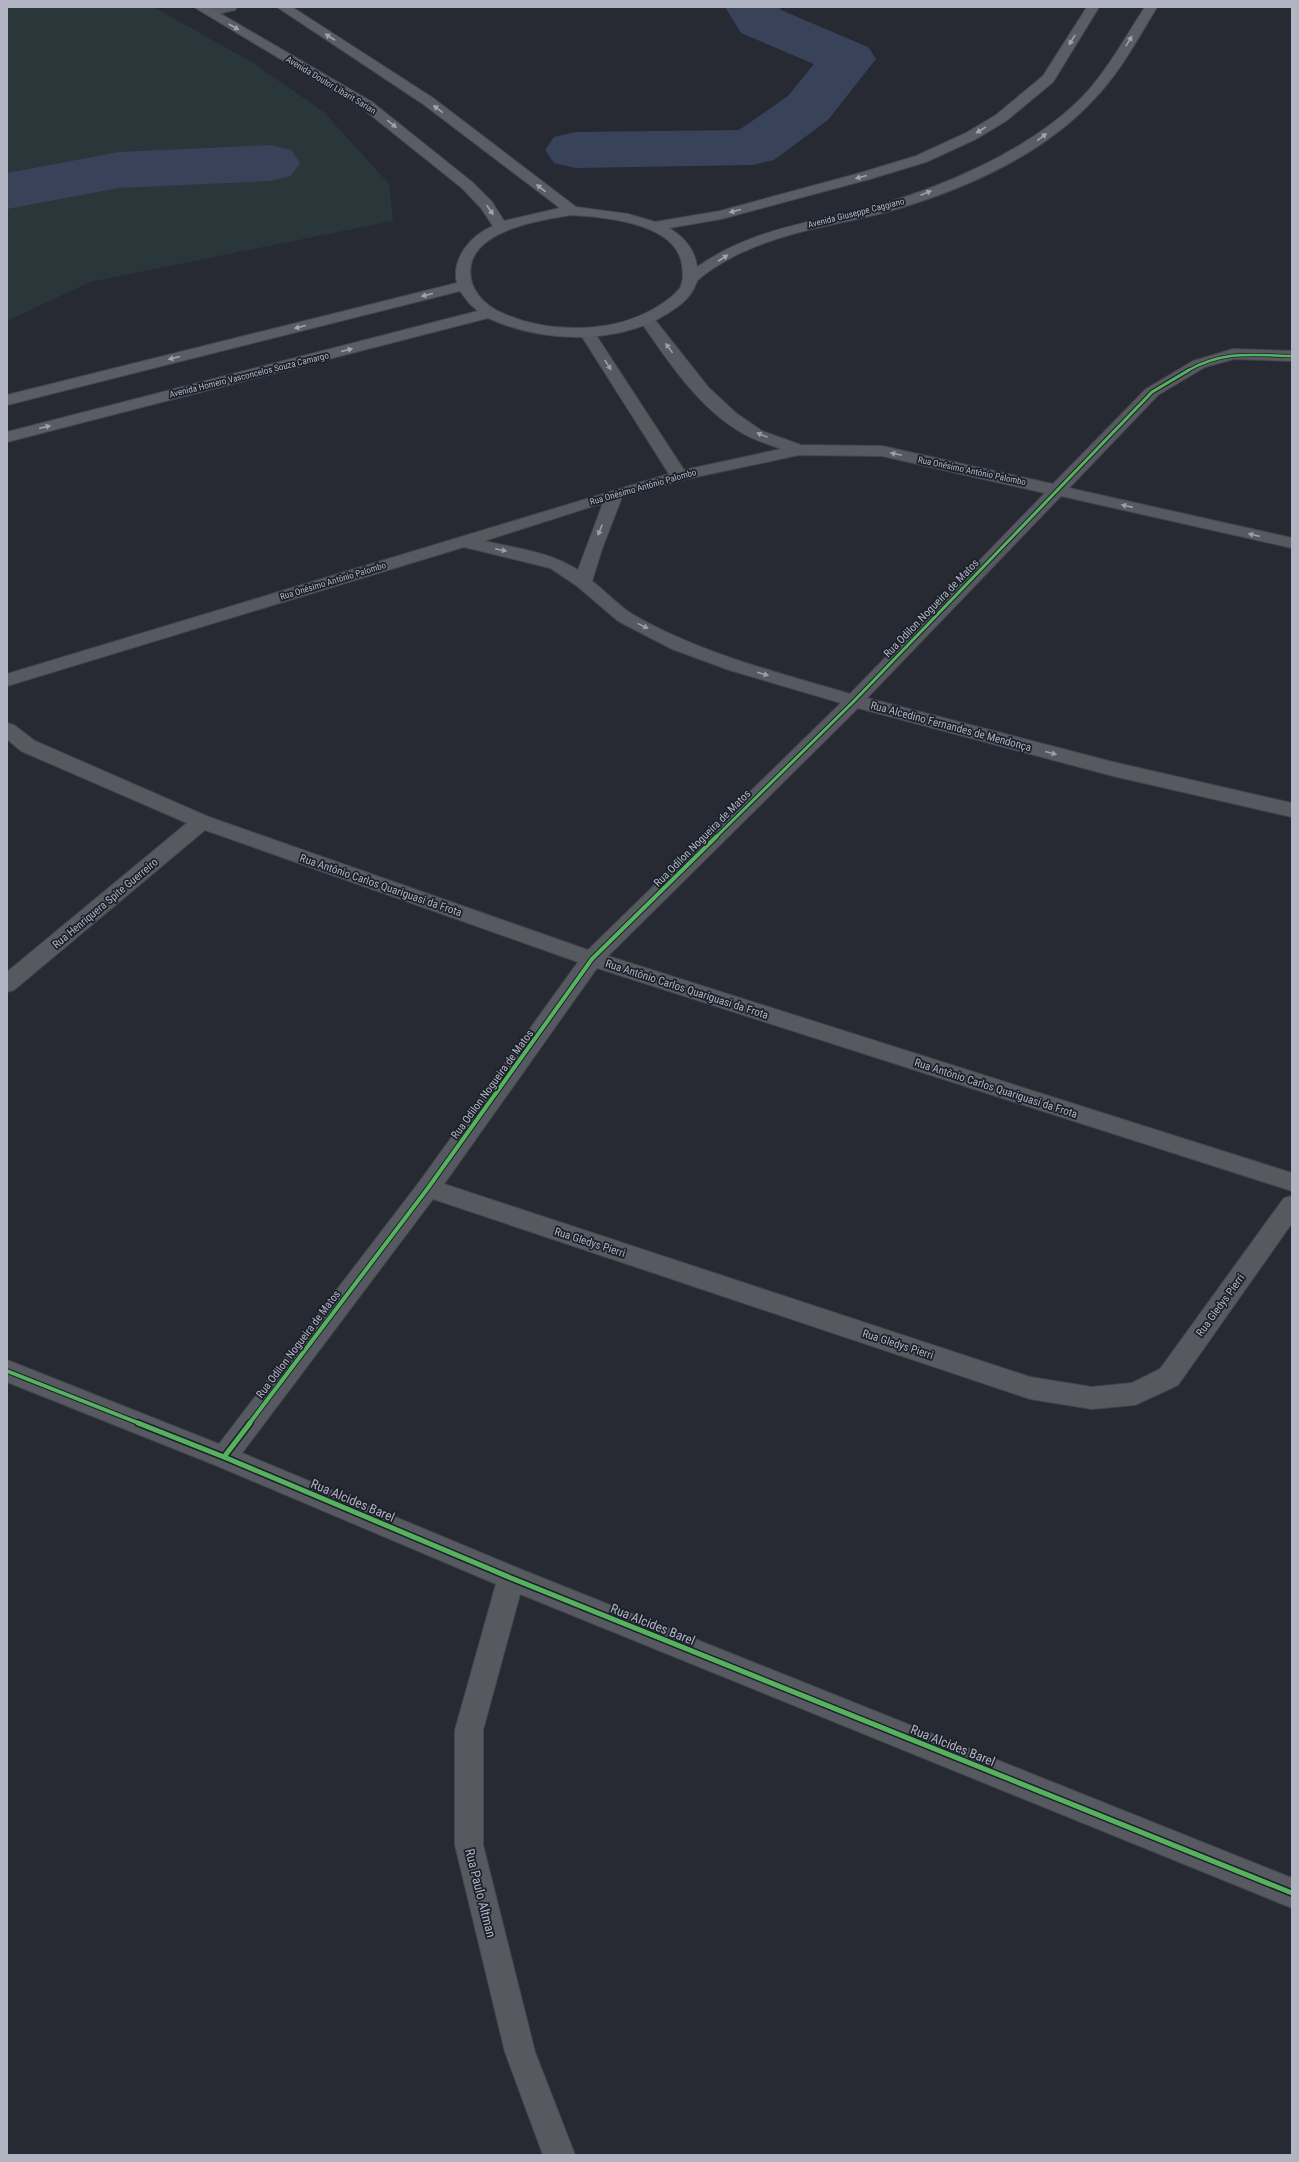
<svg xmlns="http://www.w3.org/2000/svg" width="1299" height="2162" font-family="'Roboto Condensed',sans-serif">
	<rect width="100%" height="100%" fill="#272a32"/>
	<path fill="#29363a" d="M7 7H154L253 63 324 112 389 184 393 221 90 282 7 321Z"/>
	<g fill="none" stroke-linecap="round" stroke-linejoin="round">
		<path fill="#384259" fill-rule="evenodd" d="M725 7H779L781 10 868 47 876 59 828 120 774 160 753 165 575 168 554 163 545 150 554 137 575 132 739 130 788 96 814 64 741 33Z
			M270 145 291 150 300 163 291 176 270 181 119 188 7 209V173L119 152Z"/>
		<defs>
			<path id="street" d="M214 7H237L235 10 209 16 203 12 205 9Z
				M647 314 652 316 709 388 736 413 762 431 801 445 882 446 1053 484 1146 389 1193 361 1233 349 1292 351V361L1234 359 1205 367 1158 395 1069 488 1292 538V548L1061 496 867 698 1113 762 1292 803V817L1113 776 858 708 608 956 1292 1173V1191L597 968 444 1184 1030 1377 1092 1387 1132 1383 1160 1369 1284 1198 1292 1196V1223L1178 1385 1135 1405 1092 1409 1030 1399 433 1199 242 1453 520 1569 1292 1878V1908L520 1594 483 1730V1845L535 2052 575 2155H543L505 2052 455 1845V1730L496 1584 215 1465 7 1382V1360L219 1444 420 1181 578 962 205 830 14 990 7 992V972L187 823 21 751 7 739V723L14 725 35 741 209 817 588 950 841 703 729 670 672 649 618 621 577 586 550 568 464 547 7 686V674L669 474 579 332 582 329H592L684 470 781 449C769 444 756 441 744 434 700 410 667 360 639 319L642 316ZM799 455 882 456 1045 493 850 694C776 672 699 653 632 614 618 605 605 591 592 581L602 549 622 497 682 480ZM603 503 578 570C550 552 516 548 484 541Z"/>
			<path id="secondary" d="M194 7H209L372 102 472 182 492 202 504 221 560 208 423 104 277 7H292L433 98 576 207 628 214 655 222 720 211 860 173 916 156 966 133 996 115 1043 76 1087 7H1099L1053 82 1006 121 976 139 926 162 870 179 721 219 669 228C684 237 695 250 697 267 751 230 803 224 864 209 938 190 1035 149 1087 92 1110 66 1126 36 1145 7H1157C1138 38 1121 71 1095 98 1043 155 963 190 890 211 842 224 791 230 745 251 734 255 706 272 698 280 696 282 695 287 693 290 689 297 683 303 677 307 625 346 545 344 488 318L7 442V432L478 311 469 303 460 291 7 405V395L457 283C451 259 471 235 493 226L481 208 462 188 362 108ZM572 215C605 217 677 223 682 265 683 274 684 280 680 288 674 296 665 302 657 307 613 334 548 334 502 313 488 307 474 295 471 279 462 231 540 220 572 215Z"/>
		</defs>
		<use href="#street" stroke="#43454b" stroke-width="2"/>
		<use href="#secondary" stroke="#45474f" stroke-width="2"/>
		<use href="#street" fill="#575960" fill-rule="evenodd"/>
		<use href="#secondary" fill="#5c5d64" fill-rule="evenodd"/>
		<defs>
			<path id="cycleway-far3" d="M1187 371C1223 350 1252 355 1292 356"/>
			<path id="cycleway-far2" d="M716 837 854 701 1152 392 1189 370"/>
			<path id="cycleway-far1" d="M7 1371 141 1424
				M249 1424 428 1188 592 959 717 836"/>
			<path id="cycleway" d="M138 1423 224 1457 511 1578 1292 1893
				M224 1457 250 1423"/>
		</defs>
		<use href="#cycleway-far3" stroke="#1c202b" stroke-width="4"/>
		<use href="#cycleway-far2" stroke="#1c202b" stroke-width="5"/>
		<use href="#cycleway-far1" stroke="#1c202b" stroke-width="6"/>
		<use href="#cycleway" stroke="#1c202b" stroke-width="8"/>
		<use href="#cycleway-far3" stroke="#56b35d" stroke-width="2.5"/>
		<use href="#cycleway-far2" stroke="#56b35d" stroke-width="3"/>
		<use href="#cycleway-far1" stroke="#56b35d" stroke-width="4"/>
		<use href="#cycleway" stroke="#56b35d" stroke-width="5"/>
	</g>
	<defs><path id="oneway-solid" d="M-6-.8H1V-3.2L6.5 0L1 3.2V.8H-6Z"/></defs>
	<g fill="#a0a3b0">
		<use href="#oneway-solid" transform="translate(234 27) rotate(30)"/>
		<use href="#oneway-solid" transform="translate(330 37) rotate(-147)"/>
		<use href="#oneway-solid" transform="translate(1072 40) rotate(122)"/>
		<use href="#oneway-solid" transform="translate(1129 41) rotate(-58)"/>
		<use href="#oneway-solid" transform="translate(438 109) rotate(-143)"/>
		<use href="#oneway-solid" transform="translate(392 124) rotate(39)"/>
		<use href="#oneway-solid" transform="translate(981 130) rotate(148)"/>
		<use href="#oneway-solid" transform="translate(1042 137) rotate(-38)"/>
		<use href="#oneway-solid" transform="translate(861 177) rotate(165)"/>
		<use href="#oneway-solid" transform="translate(541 188) rotate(-141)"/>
		<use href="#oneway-solid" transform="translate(926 193) rotate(-22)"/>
		<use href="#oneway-solid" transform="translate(490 210) rotate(55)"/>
		<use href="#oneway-solid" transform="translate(735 211) rotate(165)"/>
		<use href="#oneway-solid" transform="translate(723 258) rotate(-33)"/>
		<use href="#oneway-solid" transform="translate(427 295) rotate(166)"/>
		<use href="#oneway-solid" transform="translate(300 327) rotate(166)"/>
		<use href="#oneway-solid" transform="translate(347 350) rotate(-14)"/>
		<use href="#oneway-solid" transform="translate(174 358) rotate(166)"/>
		<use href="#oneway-solid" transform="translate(45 427) rotate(-14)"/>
	</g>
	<g fill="#9a9eaa">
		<use href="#oneway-solid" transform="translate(669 348) rotate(-126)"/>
		<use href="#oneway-solid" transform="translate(608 365) rotate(57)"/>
		<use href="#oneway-solid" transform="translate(762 435) rotate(-158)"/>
		<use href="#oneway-solid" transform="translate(896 454) rotate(-168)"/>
		<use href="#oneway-solid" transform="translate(1127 506) rotate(-167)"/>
		<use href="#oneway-solid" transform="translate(600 530) rotate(112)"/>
		<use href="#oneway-solid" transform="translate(1254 535) rotate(-167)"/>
		<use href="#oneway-solid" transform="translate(501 550) rotate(12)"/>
		<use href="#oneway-solid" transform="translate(643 626) rotate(26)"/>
		<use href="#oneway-solid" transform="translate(763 674) rotate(16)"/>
		<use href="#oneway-solid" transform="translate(1051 753) rotate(15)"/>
	</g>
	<g text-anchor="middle" stroke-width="3.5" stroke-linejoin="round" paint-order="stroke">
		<g font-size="9" fill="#b1b5c3" stroke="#1c202b">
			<text transform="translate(331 85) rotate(31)" y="3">Avenida Doutor Libarit Sarian</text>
			<text transform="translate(856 213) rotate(-14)" y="3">Avenida Giuseppe Caggiano</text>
			<text transform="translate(249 375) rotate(-14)" y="3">Avenida Homero Vasconcelos Souza Camargo</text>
			<text transform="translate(972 471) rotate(12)" y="3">Rua Onésimo Antônio Palombo</text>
			<text transform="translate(643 487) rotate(-16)" y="3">Rua Onésimo Antônio Palombo</text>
			<text transform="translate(333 581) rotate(-17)" y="3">Rua Onésimo Antônio Palombo</text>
		</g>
		<g font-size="11" fill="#b1b5c3" stroke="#1c202b">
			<text transform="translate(931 608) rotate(-46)" y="4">Rua Odilon Nogueira de Matos</text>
			<text transform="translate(951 726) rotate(15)" y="4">Rua Alcedino Fernandes de Mendonça</text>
			<text transform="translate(702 838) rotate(-45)" y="4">Rua Odilon Nogueira de Matos</text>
			<text transform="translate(381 885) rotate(19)" y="4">Rua Antônio Carlos Quariguasi da Frota</text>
			<text transform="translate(105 903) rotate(-40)" y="4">Rua Henriquera Spite Guerreiro</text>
			<text transform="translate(687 989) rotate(18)" y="4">Rua Antônio Carlos Quariguasi da Frota</text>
			<text transform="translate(492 1084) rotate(-54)" y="4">Rua Odilon Nogueira de Matos</text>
			<text transform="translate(996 1088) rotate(18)" y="4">Rua Antônio Carlos Quariguasi da Frota</text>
			<text transform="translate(590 1242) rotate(18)" y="4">Rua Gledys Pierri</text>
			<text transform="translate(1220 1305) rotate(-54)" y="4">Rua Gledys Pierri</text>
			<text transform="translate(298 1344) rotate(-53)" y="4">Rua Odilon Nogueira de Matos</text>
			<text transform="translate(898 1344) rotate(18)" y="4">Rua Gledys Pierri</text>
		</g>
		<g font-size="13" fill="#b1b5c3" stroke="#1c202b">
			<text transform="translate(353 1500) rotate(23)" y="5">Rua Alcides Barel</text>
			<text transform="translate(653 1624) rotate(22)" y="5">Rua Alcides Barel</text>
			<text transform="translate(953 1745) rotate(22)" y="5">Rua Alcides Barel</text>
			<text transform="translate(481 1893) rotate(76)" y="5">Rua Paulo Altman</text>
		</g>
	</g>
	<rect width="1299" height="2162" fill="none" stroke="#b1b5c3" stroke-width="16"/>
</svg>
